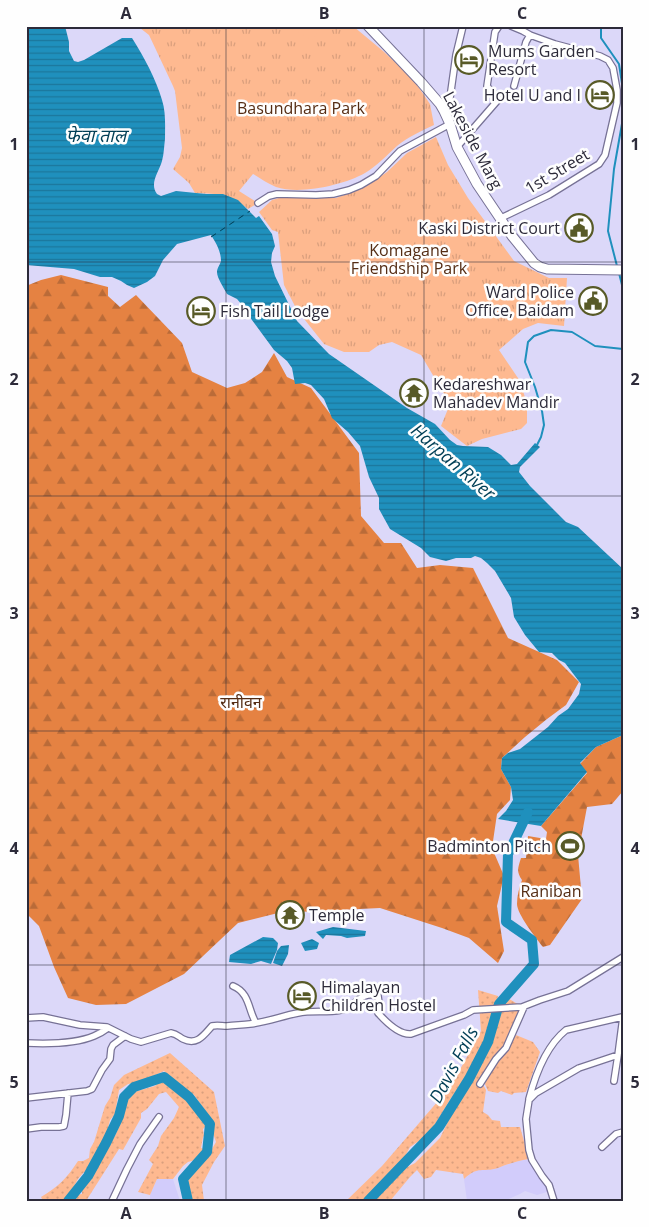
<svg xmlns="http://www.w3.org/2000/svg" width="649" height="1227" font-family="'Open Sans','Noto Sans Devanagari',sans-serif">
	<defs>
		<pattern id="grass-dots" width="8" height="8" patternUnits="userSpaceOnUse" patternTransform="scale(1.25)"><rect width="8" height="8" fill="#feb990"/><path d="M2 2h.1M6 6h.1" fill="none" stroke="#da9f7d" stroke-width="1.8" stroke-linecap="round"/></pattern>
		<pattern id="forest-firs" width="22" height="20" patternUnits="userSpaceOnUse" patternTransform="scale(1.25)"><rect width="22" height="20" fill="#e58242"/><path d="M5 1l3.5 6h-7zM16 11l3.5 6h-7z" fill="#ba6b38"/></pattern>
		<pattern id="park-tufts" width="24" height="20" patternUnits="userSpaceOnUse" patternTransform="scale(1.25)"><rect width="24" height="20" fill="#feb990"/><path d="M3 7l-1-3M5 7V3M7 7l1-3M15 17l-1-3M17 17v-4M19 17l1-3" fill="none" stroke="#da9f7d"/></pattern>
		<pattern id="water-rules" width="6" height="5" patternUnits="userSpaceOnUse" patternTransform="scale(1.25)"><rect width="6" height="5" fill="#1f90bd"/><path d="M0 2.5h6" fill="none" stroke="#1c769b"/></pattern>
	</defs>
	<rect width="100%" height="100%" fill="#dcd8f9"/>
	<path fill="#d2ccfb" d="M529 1159 533 1163 535 1171 547 1187V1192L537 1195 525 1191 520 1194 504 1201H467L464 1179 470 1174 477 1170 497 1168 514 1162Z
		M159 1178 173 1179 180 1201H150V1195L157 1179Z"/>
	<path fill="url(#grass-dots)" d="M478 990 498 996 487 1040 465 1080 451 1098 434 1126 422 1139 410 1147 402 1162 393 1170 362 1201H346L382 1166 451 1086 481 1031Z
		M506 997 521 1006C516 1033 496 1059 481 1081L486 1090 483 1112 488 1115 492 1120 500 1121 501 1127H520L529 1159C517 1161 508 1164 498 1168 482 1173 479 1165 464 1179L463 1174 436 1170 431 1177 424 1179 417 1170 410 1177 390 1201H373L378 1197 402 1170 415 1163 440 1138 458 1101 486 1048 500 1005Z
		M516 1035 533 1042 540 1052 526 1092 514 1093 512 1095 501 1091 498 1093 488 1091 485 1084C488 1073 495 1065 503 1056 508 1050 512 1042 516 1035Z
		M170 1053 214 1092 225 1146 214 1162 202 1185 204 1201H189L186 1181 209 1154 216 1142 205 1110 194 1095 174 1081 164 1071 140 1082 128 1084 119 1090 115 1114 110 1120 106 1136 101 1146 98 1149 91 1168 83 1173 78 1179 66 1201H43L41 1197C58 1187 67 1178 78 1161H83L89 1158 90 1149 94 1142 105 1106 110 1098 114 1085 124 1075Z
		M164 1080 171 1084V1087C180 1091 196 1106 201 1113 202 1115 202 1118 204 1120L207 1122V1125L203 1129 204 1136 203 1137 201 1148 204 1149V1153H201L195 1160 188 1162 183 1166 173 1179H157L150 1195 138 1192 153 1164 149 1160 158 1146 161 1136 174 1118 179 1107 166 1092 159 1094 147 1109 141 1113V1118L123 1150 119 1149 86 1201H72L75 1195 82 1194V1185L93 1173 98 1160 103 1155 106 1145 115 1136 122 1120 127 1101 129 1096 134 1092 155 1086 160 1081Z"/>
	<path fill="url(#forest-firs)" d="M61 275 108 287V296L120 307 136 295 182 343 192 372 227 388 245 383 262 372 274 353 287 377 311 388 359 453 361 516 384 543H401L417 568 440 565 473 568 508 638 557 660 579 682 566 705 547 719 525 737 502 758 501 769 511 787 510 800 497 814 492 848 504 876 497 906 504 951 498 963 469 938 442 928 380 908 278 913 238 923 184 974 126 1004 96 1005 68 998 54 967 39 926 26 913V286L41 280Z
		M623 735V791L612 804 587 807 578 855 582 899 550 945 543 947C536 938 517 914 517 904 517 896 519 888 522 880 516 871 518 868 521 858H526L528 836 546 839 547 832 541 826 587 773 580 764 596 747Z"/>
	<path fill="url(#park-tufts)" d="M141 26H353L383 51 413 79 430 104 434 125C421 131 408 137 397 146 387 155 377 166 365 173 344 185 300 195 276 187 268 184 260 178 253 174L239 191 258 203 248 209C226 191 221 195 195 193L189 183 173 169 180 157 182 148 175 91 173 86 149 35 140 28Z
		M436 137 448 165 468 198 514 261 549 278H567L564 326 538 323 523 329 499 350 520 381 527 404V423L521 429 482 439 467 446 441 426 450 404 421 355 392 342 379 345 369 352H344L324 344 297 310 284 285 278 232 272 230 259 212 272 200 279 198H336L347 194 368 185 387 172 407 153Z"/>
	<path fill="#feb990" d="M293 26H312L319 30 312 40 292 28Z
		M314 83 322 93 317 101 308 93Z
		M403 232 421 251 379 287 362 268Z"/>
	<path fill="url(#water-rules)" d="M26 26H65L69 42V51L74 61 78 62 84 60 122 38H132C144 57 156 79 162 100 166 112 165 127 165 139 164 146 164 154 162 161 159 172 149 183 157 194L161 196 176 191 206 194H223L238 200 256 218 259 216 272 234 275 246 272 253 271 262 275 276 297 321 329 354 407 408 435 424 450 440 457 445 463 446 488 447 501 455 511 465 517 464 535 443 540 447 520 467 519 472 530 486 566 522 578 527 623 569V735L596 747 580 763 587 772 541 826 498 819 506 811 513 800 511 787 501 769 502 758 508 753 520 749 548 727 558 716 568 709 579 694 581 684 565 663 559 660 552 653 539 652 525 635 514 617 511 598 495 571 487 563 481 558 475 556 471 558H456L446 561 430 557 421 548 390 529 379 509V498L369 477 360 446 348 432 332 418 324 399 311 385 305 383 295 384 292 368 287 361 274 350 249 316 243 306 237 299 227 294C224 288 217 278 217 272 217 268 220 265 221 261 221 251 216 243 211 235L177 244 163 260 155 276 147 282 134 288 127 285 121 281 112 277H100L74 269 26 265Z
		M333 927 366 931 365 936 347 938 341 936 326 935 323 939 316 932Z
		M263 937 273 938 278 943 277 950 271 964 261 961 251 964 229 962 230 955Z
		M312 939 319 943 317 949 305 951 301 943Z
		M289 945 288 954 282 966 273 963 277 951 281 946Z"/>
	<g fill="none" stroke-linecap="round" stroke-linejoin="round">
		<path stroke="#1f90bd" stroke-width="2" d="M601 26V38L619 64 623 90
			M617 266 608 231 614 169 623 118
			M619 273 623 289
			M537 445 541 437 544 425 542 411 535 387 525 362 528 342 534 336 551 330 572 332 595 346 623 349"/>
		<path stroke="#1f90bd" stroke-width="10" d="M68 1201 88 1176 106 1143 119 1116 124 1097 134 1087 164 1077 189 1097 210 1124 207 1152 183 1179 188 1201
			M368 1201 439 1127 469 1079 488 1042 499 1004 534 964 532 940 506 922 508 854 528 812"/>
		<path stroke="#003e55" stroke-width="1" stroke-dasharray="6 5" stroke-linecap="butt" d="M211 237 250 211"/>
		<defs>
			<path id="street" d="M514 86 526 42 530 35
				M444 111 449 105 456 55 463 26
				M457 147 498 100C496 94 490 91 487 86L495 32 499 26
				M258 203 269 196 277 194 316 195 333 194 349 190 361 185 376 176 400 151 450 124
				M501 218 549 195 599 164 605 155 617 103V90L613 68 608 60 600 56 555 44 530 35 523 31 511 26
				M233 986C250 993 248 1010 256 1023
				M26 1018 43 1017 80 1025 107 1027 131 1039 141 1042 171 1033C177 1034 179 1037 183 1039 197 1046 204 1035 212 1026 217 1025 222 1026 227 1026 235 1025 242 1025 250 1024 267 1022 282 1016 298 1013 312 1010 327 1013 341 1010 356 1007 360 990 378 996L379 1003 378 1013C386 1022 399 1035 411 1034L464 1015 473 1010 522 1007 540 1000 568 991 623 957
				M26 1043C47 1044 75 1044 94 1036 99 1034 104 1031 108 1028
				M614 1081 618 1055
				M480 1084 496 1059 506 1048 524 1007
				M26 1098 87 1091 92 1089 102 1070 110 1059 111 1049 113 1045 125 1036
				M529 1099C535 1076 546 1046 566 1030L622 1017
				M26 1129 41 1127H59L64 1126 66 1115 68 1093
				M602 1147 616 1134 623 1132
				M112 1201 127 1169 140 1144 159 1117
				M554 1201 549 1185 542 1176 532 1160 529 1150 526 1119 529 1100 536 1093 579 1068 618 1055 623 1017"/>
			<path id="primary" d="M368 26 421 82 440 104 444 111 450 124 457 147 477 184 512 236 534 263 540 267 547 269 623 270"/>
		</defs>
		<use href="#street" stroke="#777296" stroke-width="8"/>
		<use href="#primary" stroke="#777296" stroke-width="11"/>
		<use href="#street" stroke="#fff" stroke-width="5.5"/>
		<use href="#primary" stroke="#fff" stroke-width="9"/>
	</g>
	<path fill="none" stroke="#2d2b3a" stroke-width="1" stroke-opacity="0.55" d="M226 26V1201M424 26V1201M26 262H623M26 496H623M26 731H623M26 965H623"/>
	<defs>
		<symbol id="hotel-ring" viewBox="-11 -11 22 22"><circle r="9.5" fill="#fefefe" stroke="#585a27" stroke-width="1.5"/><path d="M-6-4.5h1.5V1H6V5H4.5V3h-9V5H-6ZM-4 0a1.8 1.8 0 1 1 3.6 0ZM.5 0V-2.5h3Q6-2.5 6 0Z" fill="#585a27"/></symbol>
		<symbol id="civic-ring" viewBox="-11 -11 22 22"><circle r="9.5" fill="#fefefe" stroke="#585a27" stroke-width="1.5"/><path d="M-.6-6.5H3V-4.5H.6V-3L4-1V1h2V6H-6V1h2V-1L-.6-3ZM-1.2 2.5V6h2.4V2.5Z" fill="#585a27"/></symbol>
		<symbol id="temple-ring" viewBox="-11 -11 22 22"><circle r="9.5" fill="#fefefe" stroke="#585a27" stroke-width="1.5"/><path d="M0-6L5-2H3V0L6.5 2.5H4V6H1.5V3h-3V6H-4V2.5H-6.5L-3 0V-2H-5Z" fill="#585a27"/></symbol>
		<symbol id="stadium-ring" viewBox="-11 -11 22 22"><circle r="9.5" fill="#fefefe" stroke="#585a27" stroke-width="1.5"/><path d="M0-5a6.5 5 0 1 0 0 10a6.5 5 0 1 0 0-10ZM-3.5-1.8h7v3.6h-7Z" fill="#585a27"/></symbol>
	</defs>
	<g fill-rule="evenodd">
		<use href="#hotel-ring" x="453" y="44" width="32" height="32"/>
		<use href="#hotel-ring" x="584" y="79" width="32" height="32"/>
		<use href="#civic-ring" x="563" y="212" width="32" height="32"/>
		<use href="#civic-ring" x="577" y="285" width="32" height="32"/>
		<use href="#hotel-ring" x="185" y="295" width="32" height="32"/>
		<use href="#temple-ring" x="398" y="377" width="32" height="32"/>
		<use href="#stadium-ring" x="554" y="830" width="32" height="32"/>
		<use href="#temple-ring" x="274" y="899" width="32" height="32"/>
		<use href="#hotel-ring" x="286" y="980" width="32" height="32"/>
	</g>
	<g text-anchor="middle" stroke-width="5" stroke-linejoin="round" paint-order="stroke">
		<g font-size="16" fill="#2d2b3a" stroke="#fefefe" text-anchor="start">
			<text x="488" y="57">Mums Garden<tspan x="488" dy="18">Resort</tspan></text>
			<text x="581" y="101" text-anchor="end">Hotel U and I</text>
			<text x="560" y="234" text-anchor="end">Kaski District Court</text>
			<text x="574" y="298" text-anchor="end">Ward Police<tspan x="574" dy="18">Office, Baidam</tspan></text>
			<text x="220" y="317">Fish Tail Lodge</text>
			<text x="433" y="390">Kedareshwar<tspan x="433" dy="18">Mahadev Mandir</tspan></text>
			<text x="551" y="852" text-anchor="end">Badminton Pitch</text>
			<text x="309" y="921">Temple</text>
			<text x="321" y="993">Himalayan<tspan x="321" dy="18">Children Hostel</tspan></text>
		</g>
		<g font-size="16" fill="#552d14" stroke="#fefefe">
			<text x="301" y="114">Basundhara Park</text>
			<text x="409" y="256">Komagane<tspan x="409" dy="18">Friendship Park</tspan></text>
			<text x="241" y="708">रानीवन</text>
			<text x="551" y="897">Raniban</text>
		</g>
		<g font-size="16" fill="#2d2b3a" stroke="#fefefe">
			<text transform="translate(473 140) rotate(62)" y="6">Lakeside Marg</text>
			<text transform="translate(557 171) rotate(-31)" y="6">1st Street</text>
		</g>
		<g font-size="18" font-style="italic" fill="#003e55" stroke="#fefefe">
			<text x="96" y="142">फेवा ताल</text>
			<text transform="translate(453 462) rotate(41)" y="6">Harpan River</text>
			<text transform="translate(454 1065) rotate(-62)" y="6">Davis Falls</text>
		</g>
	</g>
	<rect width="649" height="1227" fill="none" stroke="#fefefe" stroke-width="55"/>
	<rect x="28" y="28" width="594" height="1172" fill="none" stroke="#2d2b3a" stroke-width="2"/>
	<g font-size="16" text-anchor="middle" font-weight="bold" fill="#2d2b3a">
		<text x="126" y="19">A</text>
		<text x="324" y="19">B</text>
		<text x="522" y="19">C</text>
		<text x="14" y="150">1</text>
		<text x="635" y="150">1</text>
		<text x="14" y="385">2</text>
		<text x="635" y="385">2</text>
		<text x="14" y="619">3</text>
		<text x="635" y="619">3</text>
		<text x="14" y="854">4</text>
		<text x="635" y="854">4</text>
		<text x="14" y="1088">5</text>
		<text x="635" y="1088">5</text>
		<text x="126" y="1219">A</text>
		<text x="324" y="1219">B</text>
		<text x="522" y="1219">C</text>
	</g>
</svg>
